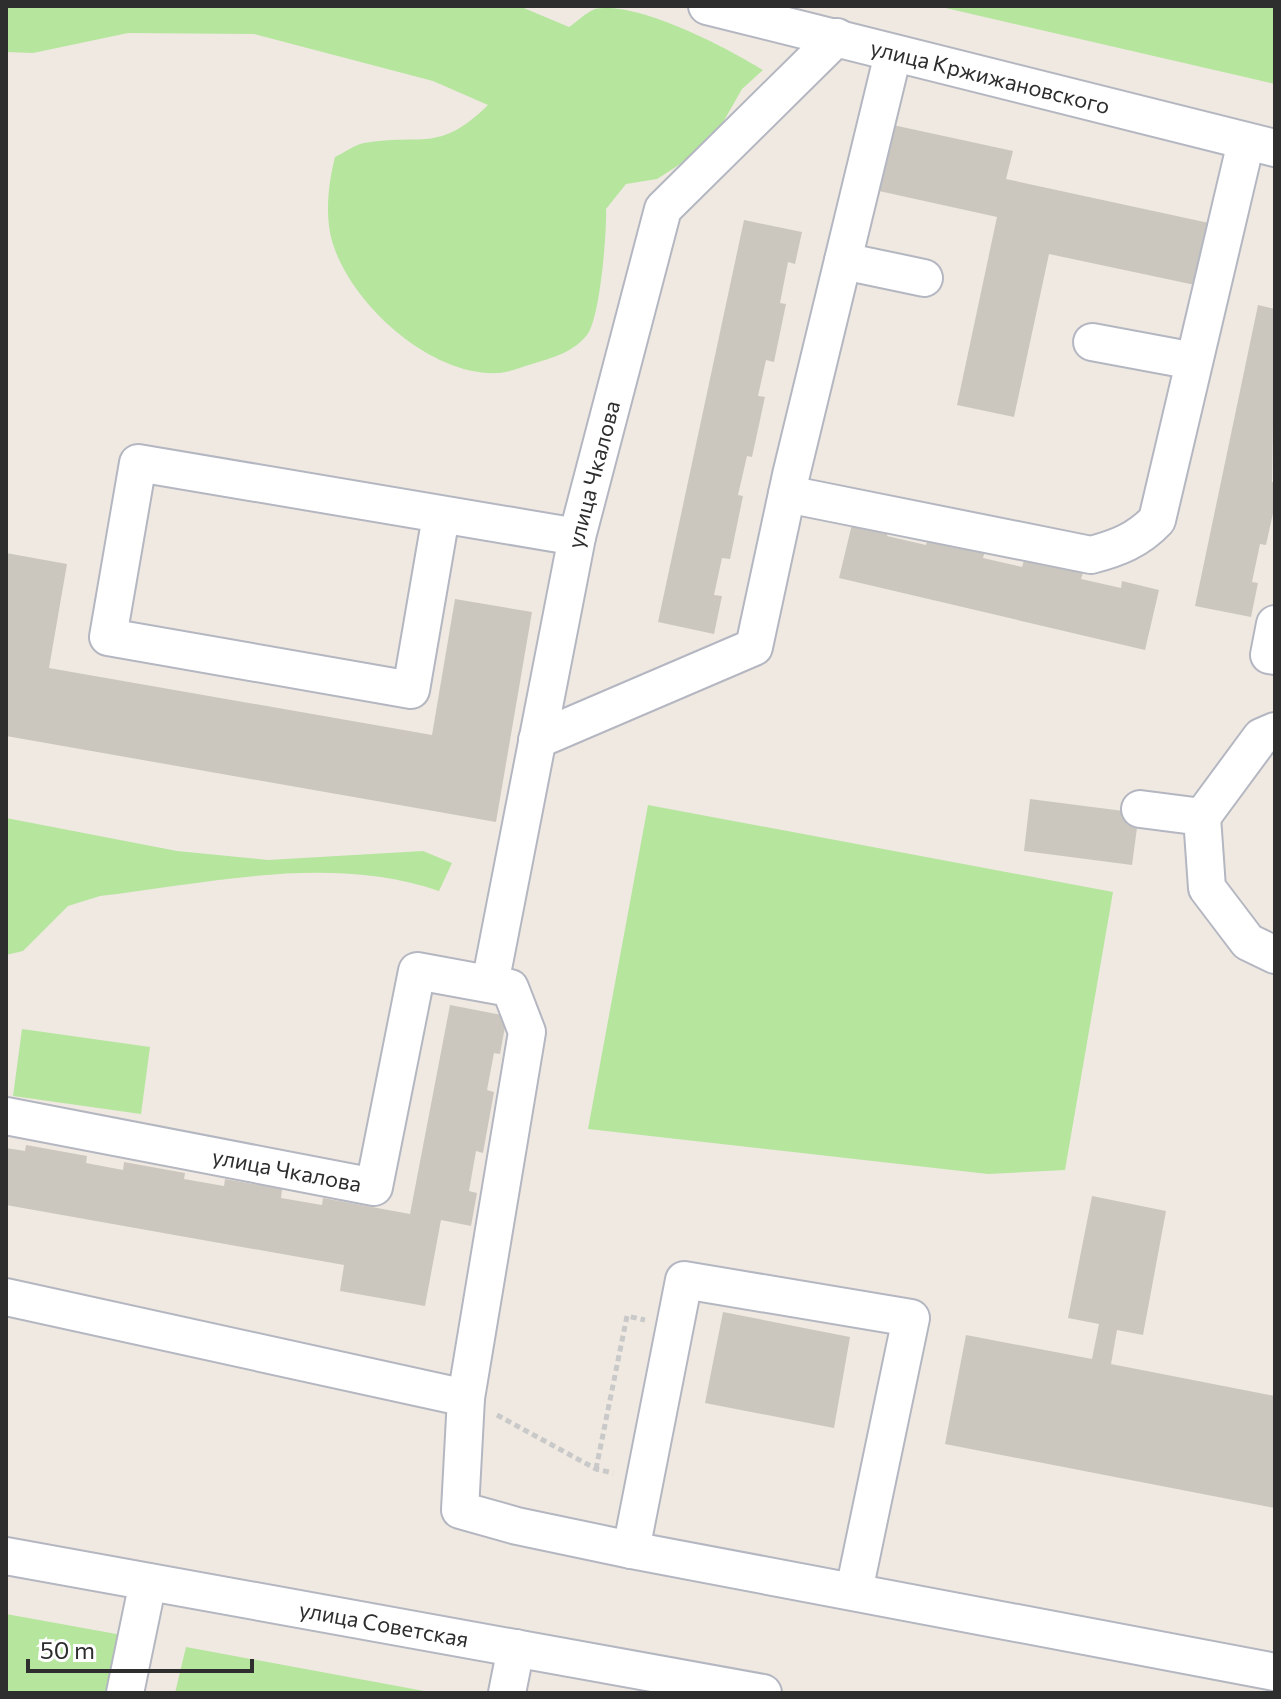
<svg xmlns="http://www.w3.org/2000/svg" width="1281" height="1699" font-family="Commissioner,sans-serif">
	<rect width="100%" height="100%" fill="#efe9e1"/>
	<path fill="#b6e59e" d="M6 6H519L569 27C577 22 586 12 595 9 636 0 728 48 763 70L742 89 710 145 657 179 626 184 606 209C607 232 600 319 587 335 573 352 555 357 535 363 524 366 511 372 499 373 433 377 355 308 334 247 324 219 328 185 335 157 344 153 354 145 364 143 422 133 438 154 488 105L433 81 254 34 128 33 33 53 6 52Z
		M937 6H1275V84Z
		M648 805 1113 892 1065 1170 988 1174 588 1129Z
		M6 818 177 851 268 860 423 851 452 863 439 891C331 854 210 883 100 896L68 906 23 951 6 955Z
		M22 1029 150 1047 141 1114 13 1096Z
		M6 1614 122 1635 108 1693H6Z
		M186 1647 435 1693H175Z"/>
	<path fill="#cbc7bf" d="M893 125 1013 151 1006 179 1209 223 1195 285 1049 254 1014 417 957 405 997 217 879 191Z
		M744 220 802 232 795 264 788 262 780 303 786 304 774 362 766 360 758 396 765 397 752 457 747 456 738 495 743 496 730 559 722 558 714 595 722 596 714 634 658 622Z
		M1258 305 1275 309 1272 482H1275V504L1266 545 1260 544 1252 582 1258 583 1251 617 1195 606Z
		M853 520 889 528 887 536 926 545 928 538 985 551 983 558 1022 567 1024 560 1083 573 1081 579 1121 588 1122 581 1159 590 1145 650 839 578Z
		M6 553 67 564 49 668 432 735 455 599 532 612 496 822 6 736Z
		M1030 799 1139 813 1132 865 1024 851Z
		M450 1005 507 1016 500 1054 494 1053 487 1090 494 1092 483 1153 476 1151 469 1191 477 1193 471 1226 441 1220 425 1306 340 1291 344 1265 6 1205V1148L25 1151 26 1145 87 1156 86 1163 123 1170 124 1162 185 1173 184 1179 224 1186 225 1179 282 1189 281 1198 322 1205 323 1198 410 1214Z
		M1092 1196 1166 1211 1143 1335 1117 1330 1111 1364 1275 1396V1508L945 1444 966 1335 1092 1359 1099 1324 1068 1318Z
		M723 1312 850 1337 834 1428 705 1403Z"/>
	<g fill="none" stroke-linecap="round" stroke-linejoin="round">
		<defs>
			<g id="minor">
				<path id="s1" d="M707 6 1275 148"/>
				<path d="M843 261 924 278"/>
				<path d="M1092 342 1194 361"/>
				<path d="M787 494 1091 555C1118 548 1138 540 1157 520L1246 142"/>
				<path d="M441 516 411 690 108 637 138 463 577 537"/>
				<path d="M1275 624 1269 655 1275 656"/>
				<path d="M537 740 754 647 791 475 893 54"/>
				<path d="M1140 809 1202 817 1207 888 1248 942 1275 955"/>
				<path d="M1202 817 1261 737 1275 731"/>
				<path id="s2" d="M490 984 577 537 663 209 837 37"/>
				<path id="s3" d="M6 1116 374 1187 417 971 510 988 527 1032 466 1398 460 1510 517 1526 631 1550 1275 1672"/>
				<path d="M6 1297 466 1398"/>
				<path d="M631 1550 684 1280 911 1318 854 1591"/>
				<path id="s4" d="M6 1556 763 1693"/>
				<path d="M125 1693 148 1582"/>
				<path d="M507 1693 516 1648"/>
			</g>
		</defs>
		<use href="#minor" stroke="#b4b7c1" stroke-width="40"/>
		<path stroke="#c9c9c9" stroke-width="5" stroke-dasharray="6 4" stroke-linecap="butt" d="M497 1415 596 1469 613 1473
			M596 1469 627 1316 645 1320"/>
		<use href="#minor" stroke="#fff" stroke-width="36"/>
	</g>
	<g text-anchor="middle" stroke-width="6" stroke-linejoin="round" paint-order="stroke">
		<g font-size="22" fill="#2e2e2e" stroke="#fff">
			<text dy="8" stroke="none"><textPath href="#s1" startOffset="292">улица Кржижановского</textPath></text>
			<text dy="8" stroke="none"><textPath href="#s2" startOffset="520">улица Чкалова</textPath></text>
			<text dy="8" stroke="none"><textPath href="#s3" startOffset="286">улица Чкалова</textPath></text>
			<text dy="8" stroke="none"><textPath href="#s4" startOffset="384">улица Советская</textPath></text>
		</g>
	</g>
	<rect width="1281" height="1699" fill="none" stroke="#2e2e2e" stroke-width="16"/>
	<path d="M28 1659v12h224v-12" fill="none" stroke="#2e2e2e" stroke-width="4"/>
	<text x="40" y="1659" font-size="24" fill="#2e2e2e" stroke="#ffffff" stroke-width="6" paint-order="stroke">50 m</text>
</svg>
